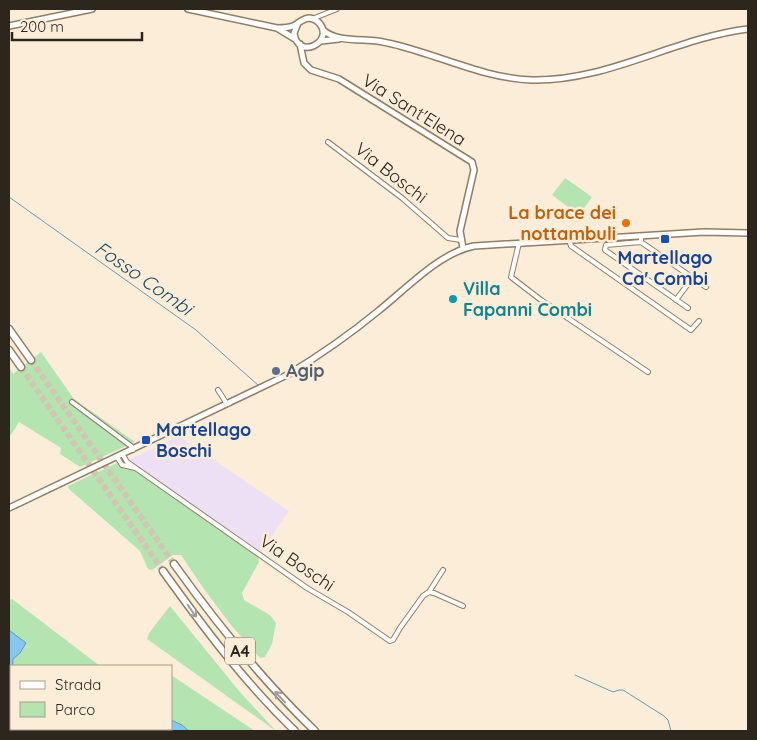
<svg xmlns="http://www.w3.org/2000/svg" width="757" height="740" font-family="Quicksand,sans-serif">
	<rect width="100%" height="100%" fill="#fcedd8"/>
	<path fill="#ede0f4" d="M179 436 289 511 260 553 128 460Z"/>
	<path fill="#b4e4b0" d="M565 178 592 197 579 215 552 195Z
		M41 352 74 399 135 442 80 467 60 454 61 448 19 422 9 438V367L13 374Z
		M117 463 124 469 137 471 258 556 259 562 242 593 244 600 270 615 276 623 272 644 265 657 260 658 231 625 204 589 181 555H173L152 570 148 569 140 551 69 489 68 486Z
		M12 599 100 666H11V729H171V675L255 731H9V600Z
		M170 606 239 691 276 731 147 639 149 633Z"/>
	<path fill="#85c7f2" stroke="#6b97b2" d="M9 630 26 643 20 653 13 659 11 701 9 702Z
		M9 713 11 715V729H41L40 731H9Z
		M171 720 182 725 189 731H144V729H171Z"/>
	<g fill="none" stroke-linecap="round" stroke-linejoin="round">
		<path stroke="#6b97b2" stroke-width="1" d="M9 197 196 330 259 386
			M575 675 613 692 619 690H623L664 716 668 720 671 731"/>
		<path stroke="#d3c5b2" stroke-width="6" stroke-dasharray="6 3" stroke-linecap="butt" d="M31 360 174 564
			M21 367 163 571"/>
		<defs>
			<path id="street" d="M312 19 337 9
				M328 142 402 198 448 238 461 240
				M641 236V242L606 245 605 250 688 308
				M569 240 571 246 691 330 699 321
				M641 242 706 287
				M519 243 511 277 541 300 648 372
				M676 300 693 277
				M218 390 227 404
				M72 402 131 446 133 450
				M123 455 127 462 307 588 348 612 390 641 393 640 400 628 423 596 429 592 443 570
				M117 457 122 465 135 468
				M429 592 434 593 463 606"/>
			<path id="secondary" d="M188 9 277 28 295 39
				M9 26 92 9
				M277 28C282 28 288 28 293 26 299 23 303 18 310 18 314 19 318 21 320 24 334 42 298 61 294 33L298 23
				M323 30C336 42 361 39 377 41 385 42 392 44 400 46 443 57 485 78 531 80 607 82 674 38 748 29
				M321 41 339 39
				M300 44 304 63 311 70 339 79 472 162 474 170 460 231 463 248
				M9 508 289 374C320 355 349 335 377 312 405 290 439 253 474 246L704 232 748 233"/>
			<path id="highway" d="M9 329 31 360
				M9 350 21 367
				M174 564C217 624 262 680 315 731
				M163 571C204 628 245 683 295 731"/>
		</defs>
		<use href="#street" stroke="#8f7e65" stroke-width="6"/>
		<use href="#secondary" stroke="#8f7e65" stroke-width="8"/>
		<use href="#highway" stroke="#8f7e65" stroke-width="9"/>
		<use href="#street" stroke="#fff" stroke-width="4"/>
		<use href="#secondary" stroke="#fff" stroke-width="5"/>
		<use href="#highway" stroke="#fff" stroke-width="6"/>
	</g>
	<defs><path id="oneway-shaft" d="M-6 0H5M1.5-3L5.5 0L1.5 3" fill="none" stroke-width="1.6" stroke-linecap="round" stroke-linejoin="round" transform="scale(1.25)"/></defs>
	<g stroke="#a09d99">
		<use href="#oneway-shaft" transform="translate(192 611) rotate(55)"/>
		<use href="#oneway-shaft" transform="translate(280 697) rotate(-133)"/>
	</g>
	<circle fill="#e8710a" stroke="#fcedd8" stroke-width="2" cx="626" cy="223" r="5"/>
	<g fill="#1a4fb4" stroke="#fcedd8" stroke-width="2">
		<rect x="660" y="234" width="10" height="10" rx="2.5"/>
		<rect x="141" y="435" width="10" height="10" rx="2.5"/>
	</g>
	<circle fill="#0f9aa8" stroke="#fcedd8" stroke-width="2" cx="453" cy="299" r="5"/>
	<circle fill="#5c6f8a" stroke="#fcedd8" stroke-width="2" cx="276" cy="371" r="5"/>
	<g text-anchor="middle" stroke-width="5" stroke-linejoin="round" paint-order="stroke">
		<rect fill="#fcedd8" stroke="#6b6254" stroke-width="1" x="225" y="637.5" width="30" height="27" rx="4"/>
		<g font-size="16" font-weight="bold" fill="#2d261c">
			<text x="240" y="657">A4</text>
		</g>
		<g font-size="18" fill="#2d261c" stroke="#fcedd8">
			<text transform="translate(414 110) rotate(32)" y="6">Via Sant'Elena</text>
			<text transform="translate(391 173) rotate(38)" y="6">Via Boschi</text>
			<text transform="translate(297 563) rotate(34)" y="6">Via Boschi</text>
		</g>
		<g font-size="18" font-weight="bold" fill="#c56008" stroke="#fcedd8" text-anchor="end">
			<text x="616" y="219">La brace dei<tspan x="616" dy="21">nottambuli</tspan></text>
		</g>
		<g font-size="18" font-weight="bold" fill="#164399" stroke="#fcedd8">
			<text x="665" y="264">Martellago<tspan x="665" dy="21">Ca' Combi</tspan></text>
			<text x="156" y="436" text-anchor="start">Martellago<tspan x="156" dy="21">Boschi</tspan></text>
		</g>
		<g font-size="18" font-weight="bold" fill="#0d838f" stroke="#fcedd8" text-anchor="start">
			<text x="463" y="295">Villa<tspan x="463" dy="21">Fapanni Combi</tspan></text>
		</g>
		<g font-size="18" font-weight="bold" fill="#4e5e75" stroke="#fcedd8" text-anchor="start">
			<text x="286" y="377">Agip</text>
		</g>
		<g font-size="19" font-style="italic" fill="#1b4c6a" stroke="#fcedd8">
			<text transform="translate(144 278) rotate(35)" y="7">Fosso Combi</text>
		</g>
	</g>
	<rect width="757" height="740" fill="none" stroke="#2d261c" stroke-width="20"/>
	<rect x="10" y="665" width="162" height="65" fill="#fcedd8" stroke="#a99d8d"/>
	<rect x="20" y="681" width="25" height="8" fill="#ffffff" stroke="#a99d8d"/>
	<text x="55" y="690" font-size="15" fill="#2d261c">Strada</text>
	<rect x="20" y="702" width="25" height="15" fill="#b4e4b0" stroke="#a99d8d"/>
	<text x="55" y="715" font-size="15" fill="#2d261c">Parco</text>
	<path d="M12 32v8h130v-8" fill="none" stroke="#2d261c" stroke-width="2.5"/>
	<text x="20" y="32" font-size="15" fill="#2d261c" stroke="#fcedd8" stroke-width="4" paint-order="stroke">200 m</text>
</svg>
